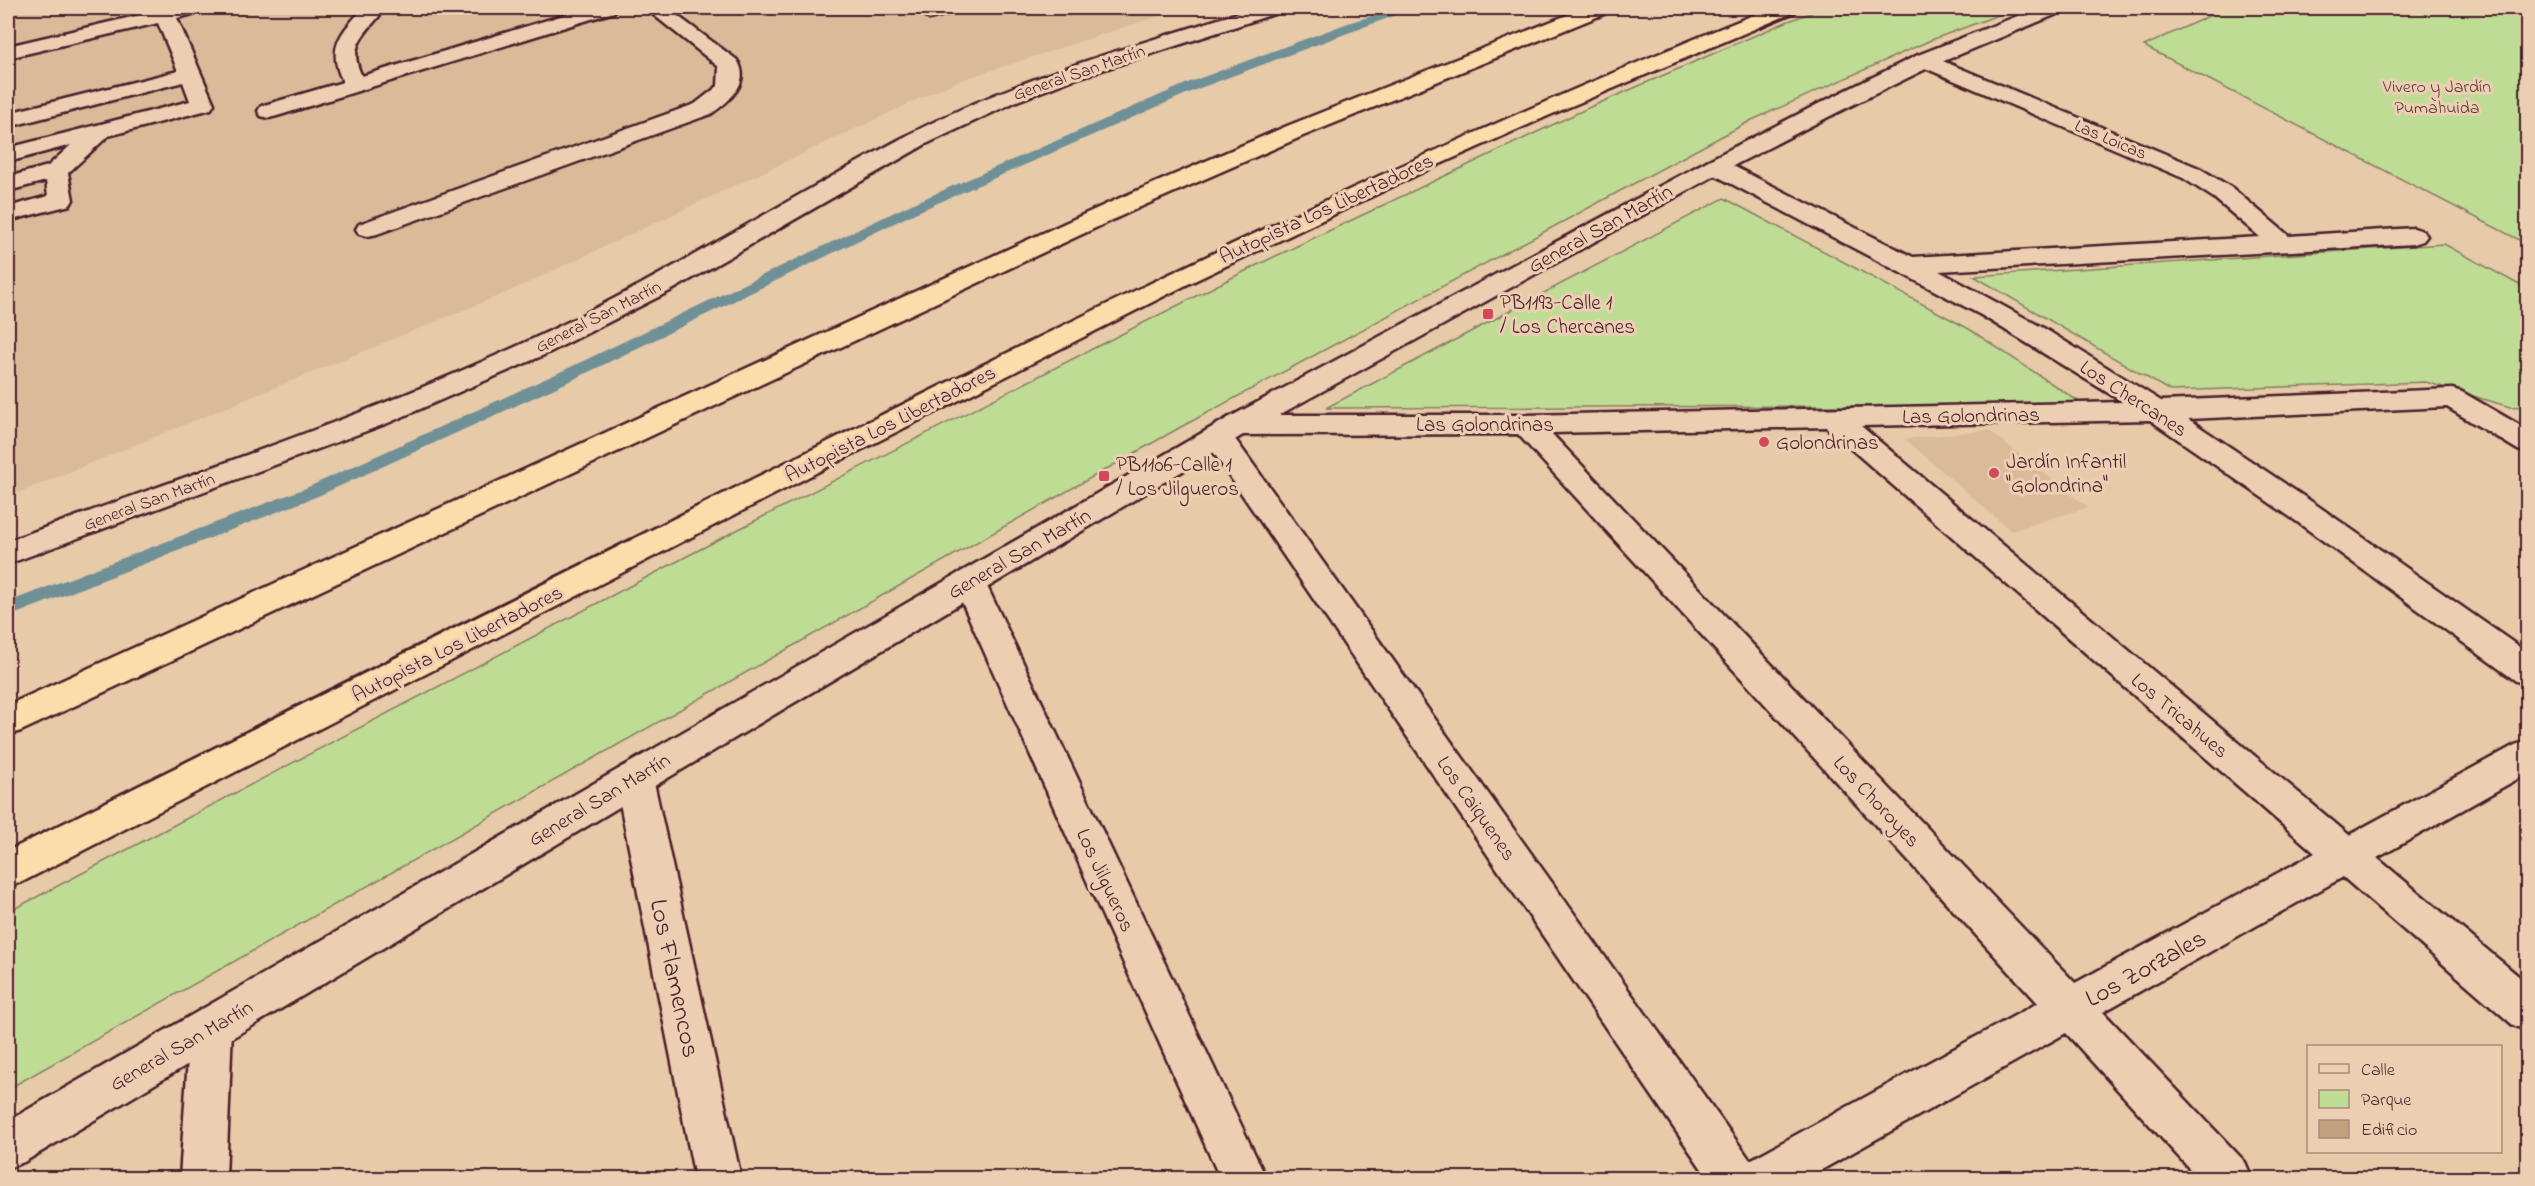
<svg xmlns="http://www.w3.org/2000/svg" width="2535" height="1186" font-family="'Indie Flower',sans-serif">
	<rect width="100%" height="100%" fill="#e7caa8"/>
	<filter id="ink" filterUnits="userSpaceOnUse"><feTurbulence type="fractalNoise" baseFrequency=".0167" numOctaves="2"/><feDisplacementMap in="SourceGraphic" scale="12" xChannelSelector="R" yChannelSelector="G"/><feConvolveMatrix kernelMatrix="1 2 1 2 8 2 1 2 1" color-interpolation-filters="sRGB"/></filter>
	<g filter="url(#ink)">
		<path fill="#d9bb99" d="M8 8H1184L955 82 508 292 8 497Z
			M1988 430 2088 507 2011 531 1905 439Z"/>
		<path fill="#bfdc94" stroke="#847e60" stroke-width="1.5" d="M1824 8H2017L1931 40 1752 120 1179 428 8 1089V912L737 530 1255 266 1588 108 1786 22Z
			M2226 8H2527V244L2144 46Z
			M1724 198 1969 329 2084 405 1326 408Z
			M2444 244 2527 289V406L2510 407 2426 382 2170 391 1974 276Z"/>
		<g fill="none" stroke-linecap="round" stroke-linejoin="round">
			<path fill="#709098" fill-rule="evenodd" d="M1398 8H1415L1200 88 915 213 570 381 318 496 8 617V602L306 488 558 373 905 207 1190 82 1351 22Z"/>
		</g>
		<path fill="#c1a17d" stroke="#4a1f2b" stroke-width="1.5" d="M911 8H976L929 21Z"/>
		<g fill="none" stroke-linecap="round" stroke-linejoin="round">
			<defs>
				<path id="service" d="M170 8H204L201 12 177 18 214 104 211 109 108 136 68 173 73 200 70 205 8 221V207L48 196 46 181 8 191V177L48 166 71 145 8 162V148L190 101 183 82 8 127V113L178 71 158 23 8 58V46Z
					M364 8H385C369 32 345 43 362 76L587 8H617L614 12 277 116 269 118 261 116 258 111 261 106 343 82C326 48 341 32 364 8Z
					M645 8H667L737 60C752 83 728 102 711 114L377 234 368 236 359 234 356 229 359 224 695 104 718 86 719 67Z"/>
				<path id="minor" d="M1926 54 2199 168 2232 188 2289 236 2414 228 2423 231 2427 236 2423 241 2414 244 1939 271 2045 329 2161 401 2452 389 2462 392 2528 430V453L2518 450 2447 407 2188 419 2318 506 2528 653V685L2516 681 2296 521 2150 420 1861 426 2349 835 2515 745 2528 740V773L2377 858 2528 984V1031L2513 1025 2343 877 2103 1012 2245 1162 2252 1178H2198L2066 1033 1807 1178H1708L1203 437 1208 430 1218 427 1226 430 1223 425 1228 418 1238 415H1526L2123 402 1981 315 1707 171 1703 166 1707 161 1715 159 1723 161 1913 257 2260 237 2214 198 2183 178 1918 65 1915 60 1918 55ZM1826 427 2315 853 2075 983 1551 433ZM1230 432 1238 435 1518 434 2038 1003 1750 1160Z
					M969 570 981 574 985 582 1266 1178H1220L953 582 957 574Z
					M634 763 647 767 653 778 741 1178H695L615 778 621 767Z
					M211 1008 226 1014 232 1028 226 1178H180L190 1028 196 1014Z"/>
				<path id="tertiary" d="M1254 8H1283L1280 12 1074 79 1017 101 926 144 672 290 544 355 388 423 8 564V541C180 478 357 420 524 343 657 282 779 203 908 135 1018 77 1137 45 1254 8Z
					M2038 8H2065L2062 12 1934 65 1836 113 1723 171 1248 432 24 1162 8 1168V1121L1228 418 1707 161 1820 103 1918 55Z"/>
				<path id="motorway" d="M1585 8H1612L1609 12 1303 136 1138 208 21 731 8 735V705L1120 198 1287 126Z
					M1771 8H1798L1795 12 1550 115 1429 169 1190 283 835 463 22 882 8 887V851C257 727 506 603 755 478 1089 311 1424 146 1771 8Z"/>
			</defs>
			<use href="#service" stroke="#4a1f2b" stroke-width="5"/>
			<use href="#minor" stroke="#4a1f2b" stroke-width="5"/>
			<use href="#tertiary" stroke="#4a1f2b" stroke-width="5"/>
			<use href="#motorway" stroke="#4a1f2b" stroke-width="5"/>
			<use href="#service" fill="#eccfb3" fill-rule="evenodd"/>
			<use href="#minor" fill="#eccfb3" fill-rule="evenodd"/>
			<use href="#tertiary" fill="#eccfb3" fill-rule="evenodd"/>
			<use href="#motorway" fill="#fbddab" fill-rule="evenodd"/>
		</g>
	</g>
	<g fill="#d1495b" stroke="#eccfb3" stroke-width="2">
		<rect x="1482" y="308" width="12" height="12" rx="3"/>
		<circle cx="1764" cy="442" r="6"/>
		<circle cx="1994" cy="473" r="6"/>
		<rect x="1098" y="470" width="12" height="12" rx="3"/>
	</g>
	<g text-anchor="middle" stroke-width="6" stroke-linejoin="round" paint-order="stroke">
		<g font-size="18" fill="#4a1f2b" stroke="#eccfb3">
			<text transform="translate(1079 72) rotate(-19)" y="6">General San Martín</text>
			<text transform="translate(2111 139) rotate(23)" y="6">Las Loicas</text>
			<text transform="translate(598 316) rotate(-27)" y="6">General San Martín</text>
			<text transform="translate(149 501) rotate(-20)" y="6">General San Martín</text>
		</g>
		<g font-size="18" fill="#5c3b3b" stroke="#eccfb3">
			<text x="2437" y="92">Vivero y Jardín<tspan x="2437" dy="21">Pumahuida</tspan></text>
		</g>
		<g font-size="21" fill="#4a1f2b" stroke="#eccfb3">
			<text transform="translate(1326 208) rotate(-25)" y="7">Autopista Los Libertadores</text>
			<text transform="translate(1600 228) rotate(-29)" y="7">General San Martín</text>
			<text transform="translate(2134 398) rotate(33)" y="7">Los Chercanes</text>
			<text transform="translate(1971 415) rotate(-1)" y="7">Las Golondrinas</text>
			<text transform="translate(890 423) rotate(-27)" y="7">Autopista Los Libertadores</text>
			<text x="1485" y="431">Las Golondrinas</text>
			<text transform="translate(1019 553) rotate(-30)" y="7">General San Martín</text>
			<text transform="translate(457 643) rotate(-27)" y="7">Autopista Los Libertadores</text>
			<text transform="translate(2180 715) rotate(40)" y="7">Los Tricahues</text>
			<text transform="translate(599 799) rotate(-31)" y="7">General San Martín</text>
			<text transform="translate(1877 801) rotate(47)" y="7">Los Choroyes</text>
			<text transform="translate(1477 808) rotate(55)" y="7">Los Caiquenes</text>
			<text transform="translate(1106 880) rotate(65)" y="7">Los Jilgueros</text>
			<text transform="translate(181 1045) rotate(-30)" y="7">General San Martín</text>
		</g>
		<g font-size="21" fill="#4a1f2b" stroke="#eccfb3" text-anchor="start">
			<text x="1500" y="309">PB1193-Calle 1<tspan x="1500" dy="24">/ Los Chercanes</tspan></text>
			<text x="1776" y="449">Golondrinas</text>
			<text x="2006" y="468">Jardín Infantil<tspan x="2006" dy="24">"Golondrina"</tspan></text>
			<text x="1116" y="471">PB1106-Calle 1<tspan x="1116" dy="24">/ Los Jilgueros</tspan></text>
		</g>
		<g font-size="26" fill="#4a1f2b" stroke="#eccfb3">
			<text transform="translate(2145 967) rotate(-29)" y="9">Los Zorzales</text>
			<text transform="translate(676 978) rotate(78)" y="9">Los Flamencos</text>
		</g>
	</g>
	<rect width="2535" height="1186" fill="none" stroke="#eccfb3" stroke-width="30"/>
	<rect x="15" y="15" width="2505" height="1156" fill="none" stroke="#4a1f2b" stroke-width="2" filter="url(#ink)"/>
	<rect x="2307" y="1045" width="195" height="108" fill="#eccfb3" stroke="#ab897d" stroke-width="1.5"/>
	<rect x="2319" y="1064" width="30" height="9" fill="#eccfb3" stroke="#ab897d" stroke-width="1.5"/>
	<text x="2361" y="1075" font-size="18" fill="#4a1f2b">Calle</text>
	<rect x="2319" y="1090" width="30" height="18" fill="#bfdc94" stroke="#ab897d" stroke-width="1.5"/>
	<text x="2361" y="1105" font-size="18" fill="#4a1f2b">Parque</text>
	<rect x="2319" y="1120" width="30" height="18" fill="#c1a17d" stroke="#ab897d" stroke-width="1.5"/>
	<text x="2361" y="1135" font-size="18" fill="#4a1f2b">Edificio</text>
</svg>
